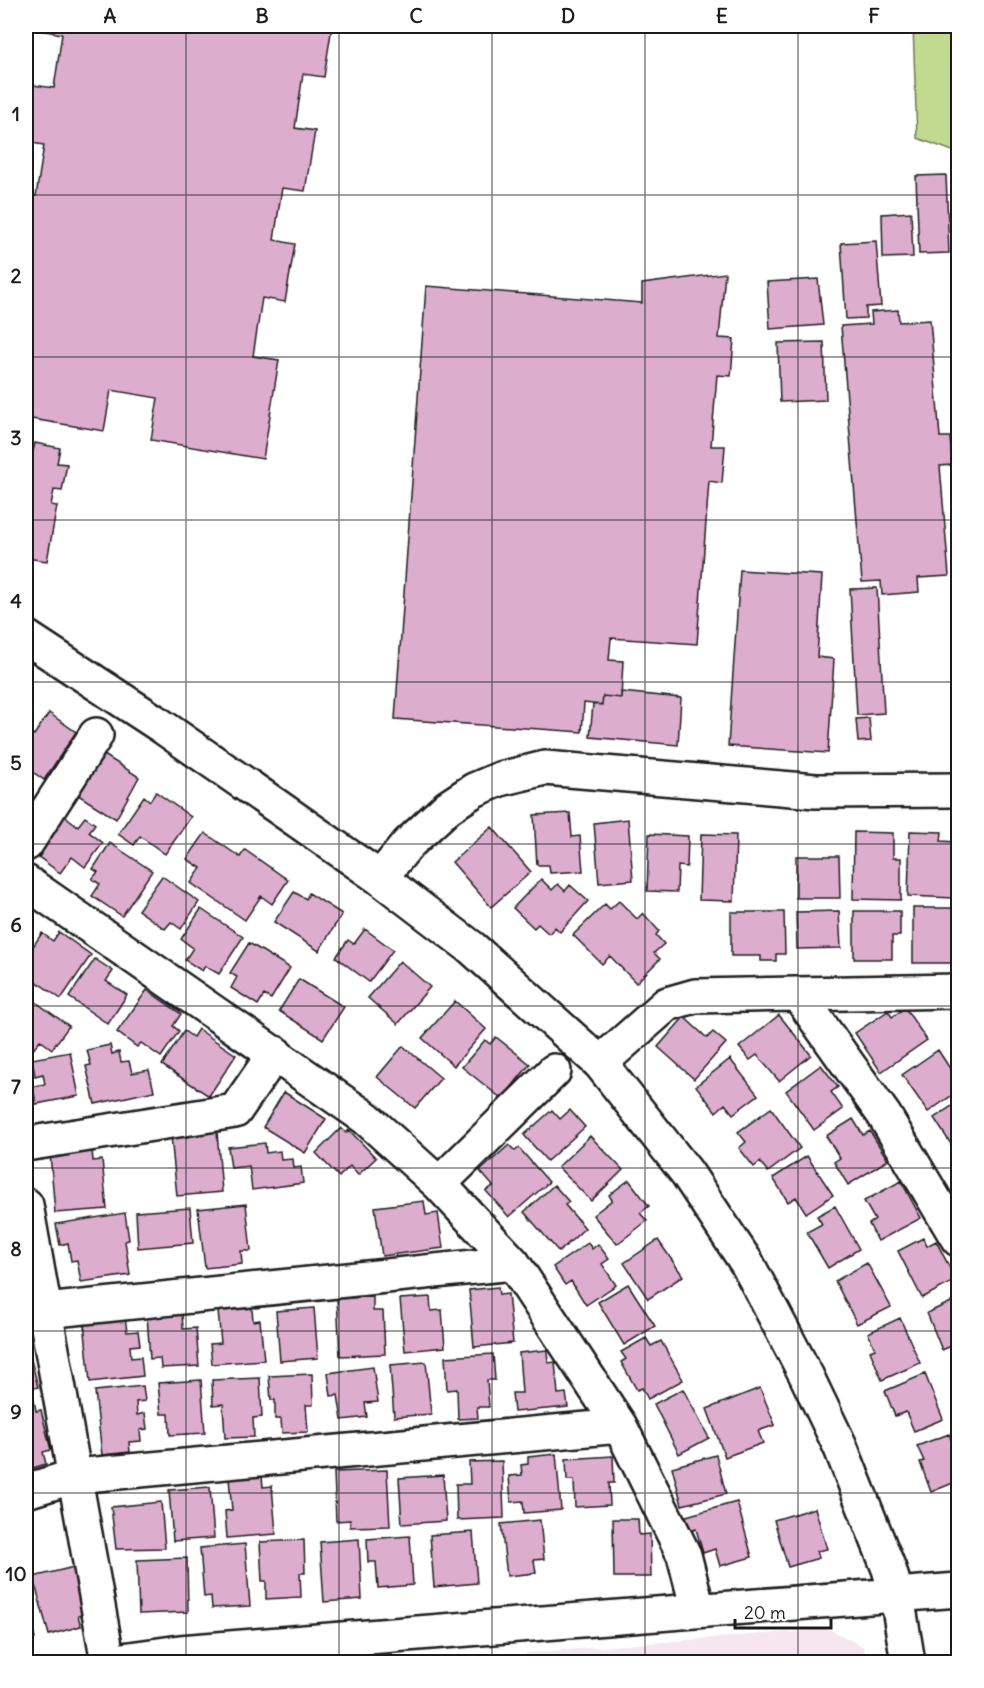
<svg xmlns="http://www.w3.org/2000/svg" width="984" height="1688" font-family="Delius,sans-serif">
	<rect width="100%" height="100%" fill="#fff"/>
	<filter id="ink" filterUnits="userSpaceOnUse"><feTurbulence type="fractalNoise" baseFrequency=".0167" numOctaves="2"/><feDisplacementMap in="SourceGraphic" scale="12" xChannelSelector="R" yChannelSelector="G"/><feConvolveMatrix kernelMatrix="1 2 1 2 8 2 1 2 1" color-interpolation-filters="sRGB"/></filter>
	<g filter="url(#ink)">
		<path fill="#f5e6f0" d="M829 1629 864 1647 866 1662H520L526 1653Z"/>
		<path fill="#c1da90" stroke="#6e7b56" stroke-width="1.5" d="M913 26H958V153L917 138Z"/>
		<path fill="#ddadce" stroke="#1c1c1c" stroke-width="1.5" d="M40 26H332L324 77 303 74 295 128 315 131 305 191 282 188 274 240 295 244 285 302 262 298 253 356 279 360 263 459 151 440 158 398 111 390 104 431 26 418V195L36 196 44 145 26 142V130L33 85 54 88 62 34 39 30Z
			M946 175 949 253 919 254 916 176Z
			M911 212 913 257 883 258 882 214Z
			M876 241 881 306 866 307V318L846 319 841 243Z
			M725 273 719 338 734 339 731 376 717 375 711 446H725L722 483 709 481 697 644 611 638 609 660 623 661 621 698 603 696 602 705 584 703 582 732 395 719 426 286 642 303V284Z
			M818 279 823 325 770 329 767 282Z
			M898 310 899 322 930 320 940 437H950L952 465 940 466 949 576 918 578 919 592 882 595 881 581 862 582 841 326 872 324 871 312Z
			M824 342 826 400 780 402 778 343Z
			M35 443 60 448 57 463 67 464 62 491 54 490 51 505 57 506 47 561 26 558V453L32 455Z
			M740 570 822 575 817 657 834 659 828 753 728 746Z
			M877 588 884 713 857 715 850 589Z
			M621 692 681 698 678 745 590 737 593 704 602 705 603 696 621 698Z
			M49 713 76 732 44 780 26 767V737L29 732 34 735Z
			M869 718 871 741 858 742 856 719Z
			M101 753 139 777 116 819 75 793Z
			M156 792 191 817 165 854 140 836 134 845 118 834 144 796 150 801Z
			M61 813 78 826 85 817 95 824 89 832 103 843 85 867 72 857 60 873 32 852Z
			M570 813 572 837 580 836 583 871 550 873 549 865H537L534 815Z
			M628 819 633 880 599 883 594 823Z
			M492 827 531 872 491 907 452 862Z
			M910 831 942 832 941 841 956 842 954 898 908 896Z
			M854 832 893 833V858H901V900L853 899Z
			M205 833 240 857 245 850 288 880 272 904 261 896 245 920 191 883 201 868 187 859Z
			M649 834 688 836 687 867 678 866 677 892 647 891Z
			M701 834 736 835 734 901 699 900Z
			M110 843 152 871 122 916 92 896 100 884 92 879 98 872 93 869Z
			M796 856H839L840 898H796Z
			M162 876 199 902 181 929 171 922 165 929 138 910Z
			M541 879 552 890 558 884 565 891 570 885 588 901 560 932 555 927 549 934 538 924 534 928 513 908Z
			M294 892 306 899 309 893 342 914 319 951 274 922Z
			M619 901 637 919 643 913 659 931 656 935 664 944 654 953 660 959 636 983 610 956 602 964 573 935 605 904 610 909Z
			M913 908H955V963H913Z
			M201 909 243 937 219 974 205 966 202 971 185 960 193 948 181 939Z
			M839 911 841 948 797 949 796 912Z
			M854 911H900V936H892V959H854Z
			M731 912H784L785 954H776V961H761V956H731Z
			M365 929 393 950 369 982 336 957 348 940 354 944Z
			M59 932 91 955 61 999 27 975 29 971 26 969V957L42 933 53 941Z
			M249 943 290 968 271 999 264 995 258 1005 231 988 237 977 230 973Z
			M95 959 113 971 106 981 127 995 108 1024 69 997Z
			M400 961 430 987 398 1024 368 998Z
			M299 979 344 1007 323 1039 279 1011Z
			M147 990 181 1014 173 1026 179 1031 161 1057 141 1043 137 1047 117 1032Z
			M26 995 69 1026 52 1049 40 1040 33 1050 26 1045Z
			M455 1001 486 1029 454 1066 422 1038Z
			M905 1008 927 1040 881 1072 855 1033 888 1011 892 1017Z
			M779 1015 811 1055 779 1081 757 1055 750 1060 739 1047Z
			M684 1017 707 1038 713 1032 726 1043 694 1079 658 1047Z
			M198 1029 236 1055 209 1096 162 1065 184 1031 193 1037Z
			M496 1037 530 1064 502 1099 462 1067 485 1040 490 1044Z
			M110 1045 112 1054 119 1052 121 1062 129 1061 132 1073 149 1070 154 1091 95 1104 86 1066 91 1065 87 1050Z
			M403 1046 441 1078 415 1108 377 1077Z
			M938 1050 958 1081V1091L928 1112 902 1075Z
			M70 1052 79 1096 36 1104 33 1086 45 1084 43 1074 35 1076 32 1059Z
			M730 1059 758 1095 733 1114 725 1104 716 1112 696 1086Z
			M821 1065 838 1087 831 1092 843 1109 814 1130 786 1091Z
			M284 1092 326 1119 305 1153 263 1127Z
			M958 1102V1155L934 1118Z
			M771 1108 800 1148 768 1172 760 1162 754 1167 739 1148 746 1142 738 1132Z
			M552 1110 560 1119 570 1110 585 1127 547 1161 524 1135Z
			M853 1119 863 1135 870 1131 888 1160 848 1185 834 1162 840 1158 826 1136Z
			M341 1128 346 1133 349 1130 376 1158 358 1175 350 1166 339 1177 316 1153Z
			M217 1132 222 1192 177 1196 171 1136Z
			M590 1136 623 1170 591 1201 558 1167Z
			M265 1143 266 1153 280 1151 281 1160 293 1159 294 1168 301 1167 303 1183 252 1190 249 1166 231 1168 228 1147Z
			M509 1145 515 1151 519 1148 549 1182 509 1217 486 1191 493 1186 480 1171Z
			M92 1149 93 1161 102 1160 107 1209 55 1213 50 1153Z
			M807 1156 833 1195 806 1213 796 1197 788 1202 773 1178Z
			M629 1180 649 1206 640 1213 647 1221 617 1244 593 1215 612 1200 609 1195Z
			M901 1181 921 1218 878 1241 869 1224 875 1220 864 1201Z
			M554 1185 569 1202 565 1205 585 1228 559 1252 524 1212Z
			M424 1201 426 1215 438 1213 443 1248 382 1256 375 1207Z
			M246 1204 251 1251H241L242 1264 205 1268 198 1209Z
			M835 1206 859 1249 828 1268 807 1232 822 1224 817 1216Z
			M190 1208 193 1243 138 1248 136 1212Z
			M125 1213 129 1240 125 1241 130 1275 81 1282 77 1260 71 1261 68 1243 60 1245 56 1224Z
			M923 1238 927 1246 936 1241 956 1280 922 1298 898 1251Z
			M658 1240 683 1276 648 1299 624 1263Z
			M588 1243 592 1249 598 1244 609 1259 602 1264 616 1285 586 1305 571 1281 565 1285 553 1267Z
			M867 1263 891 1307 857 1324 835 1281Z
			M628 1284 655 1326 624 1345 598 1302Z
			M498 1287 499 1295 508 1294 513 1343 474 1347 469 1290Z
			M373 1297V1311H383L385 1354 340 1356 337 1298Z
			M430 1297 431 1311 442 1310 445 1347 405 1351 400 1299Z
			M958 1299V1343L942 1350 927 1313Z
			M252 1308 253 1321 260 1320 264 1360 212 1364 210 1344 221 1343 218 1311Z
			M314 1308 318 1358 280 1361 276 1311Z
			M182 1313 183 1329 196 1328 199 1366 161 1368 160 1358 150 1359 147 1315Z
			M125 1317 127 1332 138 1331 140 1345 130 1346 131 1358 141 1357 143 1376 90 1382 84 1322Z
			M900 1318 920 1363 882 1380 870 1351 875 1349 868 1333Z
			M646 1338 651 1346 661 1341 683 1380 648 1399 642 1388 637 1390 621 1362 626 1359 621 1352Z
			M26 1340 38 1387 26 1390Z
			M547 1350 548 1363 555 1362 558 1394 566 1393 568 1407 514 1412 512 1393H522L519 1353Z
			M493 1354 495 1380H487L489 1407H477L478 1418 458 1419 457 1389 447 1390 445 1357Z
			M426 1362 431 1414 394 1417 390 1365Z
			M373 1367 378 1402 365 1403 367 1417 342 1420 338 1395 331 1396 328 1373Z
			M312 1374 313 1405H306L308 1432 282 1433 281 1419H275V1400H271L269 1376Z
			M925 1374 943 1419 914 1431 906 1412 895 1416 885 1391Z
			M260 1378 262 1417 253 1418 254 1437 225 1438 223 1404 213 1405 212 1380Z
			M201 1380 205 1433 170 1435 169 1414H161L158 1383Z
			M143 1386 145 1401 136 1402 137 1415 145 1413 147 1429 140 1430 141 1441 129 1442 130 1452 102 1455 95 1391Z
			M760 1388 775 1425 758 1431 763 1443 725 1457 707 1409Z
			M683 1389 709 1438 679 1454 654 1404Z
			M34 1400 36 1411 41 1410 51 1450 43 1452 46 1464 26 1470V1402Z
			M949 1434 954 1447H958V1481L931 1492 920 1462 924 1461 917 1446Z
			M556 1454 561 1510 524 1513 523 1501 511 1502 509 1476 522 1475 521 1465 528 1464V1457Z
			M716 1455 726 1494 682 1505 672 1467Z
			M613 1456 614 1483H609L610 1505 575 1507 574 1480H567L566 1459Z
			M502 1461 504 1518 457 1520 456 1484H470L469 1462Z
			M387 1470 390 1526 350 1527V1520L336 1521 334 1472Z
			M443 1475 446 1521 402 1524 399 1478Z
			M262 1476 263 1487 272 1486 276 1534 227 1538 225 1511 232 1510 229 1479Z
			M210 1487 214 1538 173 1541 169 1490Z
			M161 1502 165 1548 116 1549 111 1507Z
			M737 1502 752 1557 720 1566 715 1549 703 1553 696 1529 690 1531 686 1516Z
			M815 1508 827 1549 817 1551 819 1558 788 1567 774 1520Z
			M613 1519H638L639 1535 650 1534 651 1577H614Z
			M540 1520 544 1559 534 1560 536 1573 507 1576 501 1524Z
			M473 1532 477 1583 434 1587 430 1535Z
			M410 1536 413 1585 378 1588 376 1562H368L367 1539Z
			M359 1539 362 1599 324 1602 320 1542Z
			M304 1540 305 1573H300L301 1597 266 1599V1581H262L260 1542Z
			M245 1544 250 1606 212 1608 211 1596 204 1597 200 1548Z
			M187 1558 188 1612 139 1614 137 1560Z
			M74 1567 86 1613 78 1616 81 1626 49 1635 33 1577Z
			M26 1600 35 1639 26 1641Z"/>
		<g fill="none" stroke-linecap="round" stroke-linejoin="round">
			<defs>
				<path id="street" d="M26 844 96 735
					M26 882 366 1118 439 1184 513 1263 620 1426 684 1555 698 1610
					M798 994 884 1115 958 1239
					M600 1063 667 1004 695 996 958 991
					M26 1144 235 1111 275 1053
					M439 1184 554 1071
					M26 1205 108 1662
					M26 1316 45 1311 513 1263
					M26 1491 75 1476 620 1426"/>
				<path id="secondary" d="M26 637 160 725 380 878 472 948 600 1063 687 1173 748 1265 806 1375 840 1446 889 1569 897 1596 908 1662
					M380 878 408 844 448 807 474 790 500 779 545 768 816 791 958 790
					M108 1662 180 1652 958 1590"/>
			</defs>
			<use href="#street" stroke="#1c1c1c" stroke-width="38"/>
			<use href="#secondary" stroke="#1c1c1c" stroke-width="38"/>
			<use href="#street" stroke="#fff" stroke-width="33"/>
			<use href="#secondary" stroke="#fff" stroke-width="33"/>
		</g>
	</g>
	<path fill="none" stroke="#1c1c1c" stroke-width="1.5" stroke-opacity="0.55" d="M186 26V1662M339 26V1662M492 26V1662M645 26V1662M798 26V1662M26 195H958M26 357H958M26 520H958M26 682H958M26 844H958M26 1006H958M26 1168H958M26 1331H958M26 1493H958"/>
	<rect width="984" height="1688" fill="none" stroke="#fff" stroke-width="66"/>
	<path d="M735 1619v9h96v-9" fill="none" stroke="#1c1c1c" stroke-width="3"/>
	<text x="744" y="1619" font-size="18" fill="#1c1c1c" stroke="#ffffff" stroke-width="4.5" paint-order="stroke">20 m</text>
	<rect x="33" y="33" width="918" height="1622" fill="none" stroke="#1c1c1c" stroke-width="2"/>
	<g font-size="20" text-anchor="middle" font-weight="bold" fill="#1c1c1c">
		<text x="110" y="23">A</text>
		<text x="262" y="23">B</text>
		<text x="416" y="23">C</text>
		<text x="568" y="23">D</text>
		<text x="722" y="23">E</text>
		<text x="874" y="23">F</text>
		<text x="16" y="121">1</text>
		<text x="16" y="283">2</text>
		<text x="16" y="445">3</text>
		<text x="16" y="608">4</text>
		<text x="16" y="770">5</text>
		<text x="16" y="932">6</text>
		<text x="16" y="1094">7</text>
		<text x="16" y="1256">8</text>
		<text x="16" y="1419">9</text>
		<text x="16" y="1581">10</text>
	</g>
</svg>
